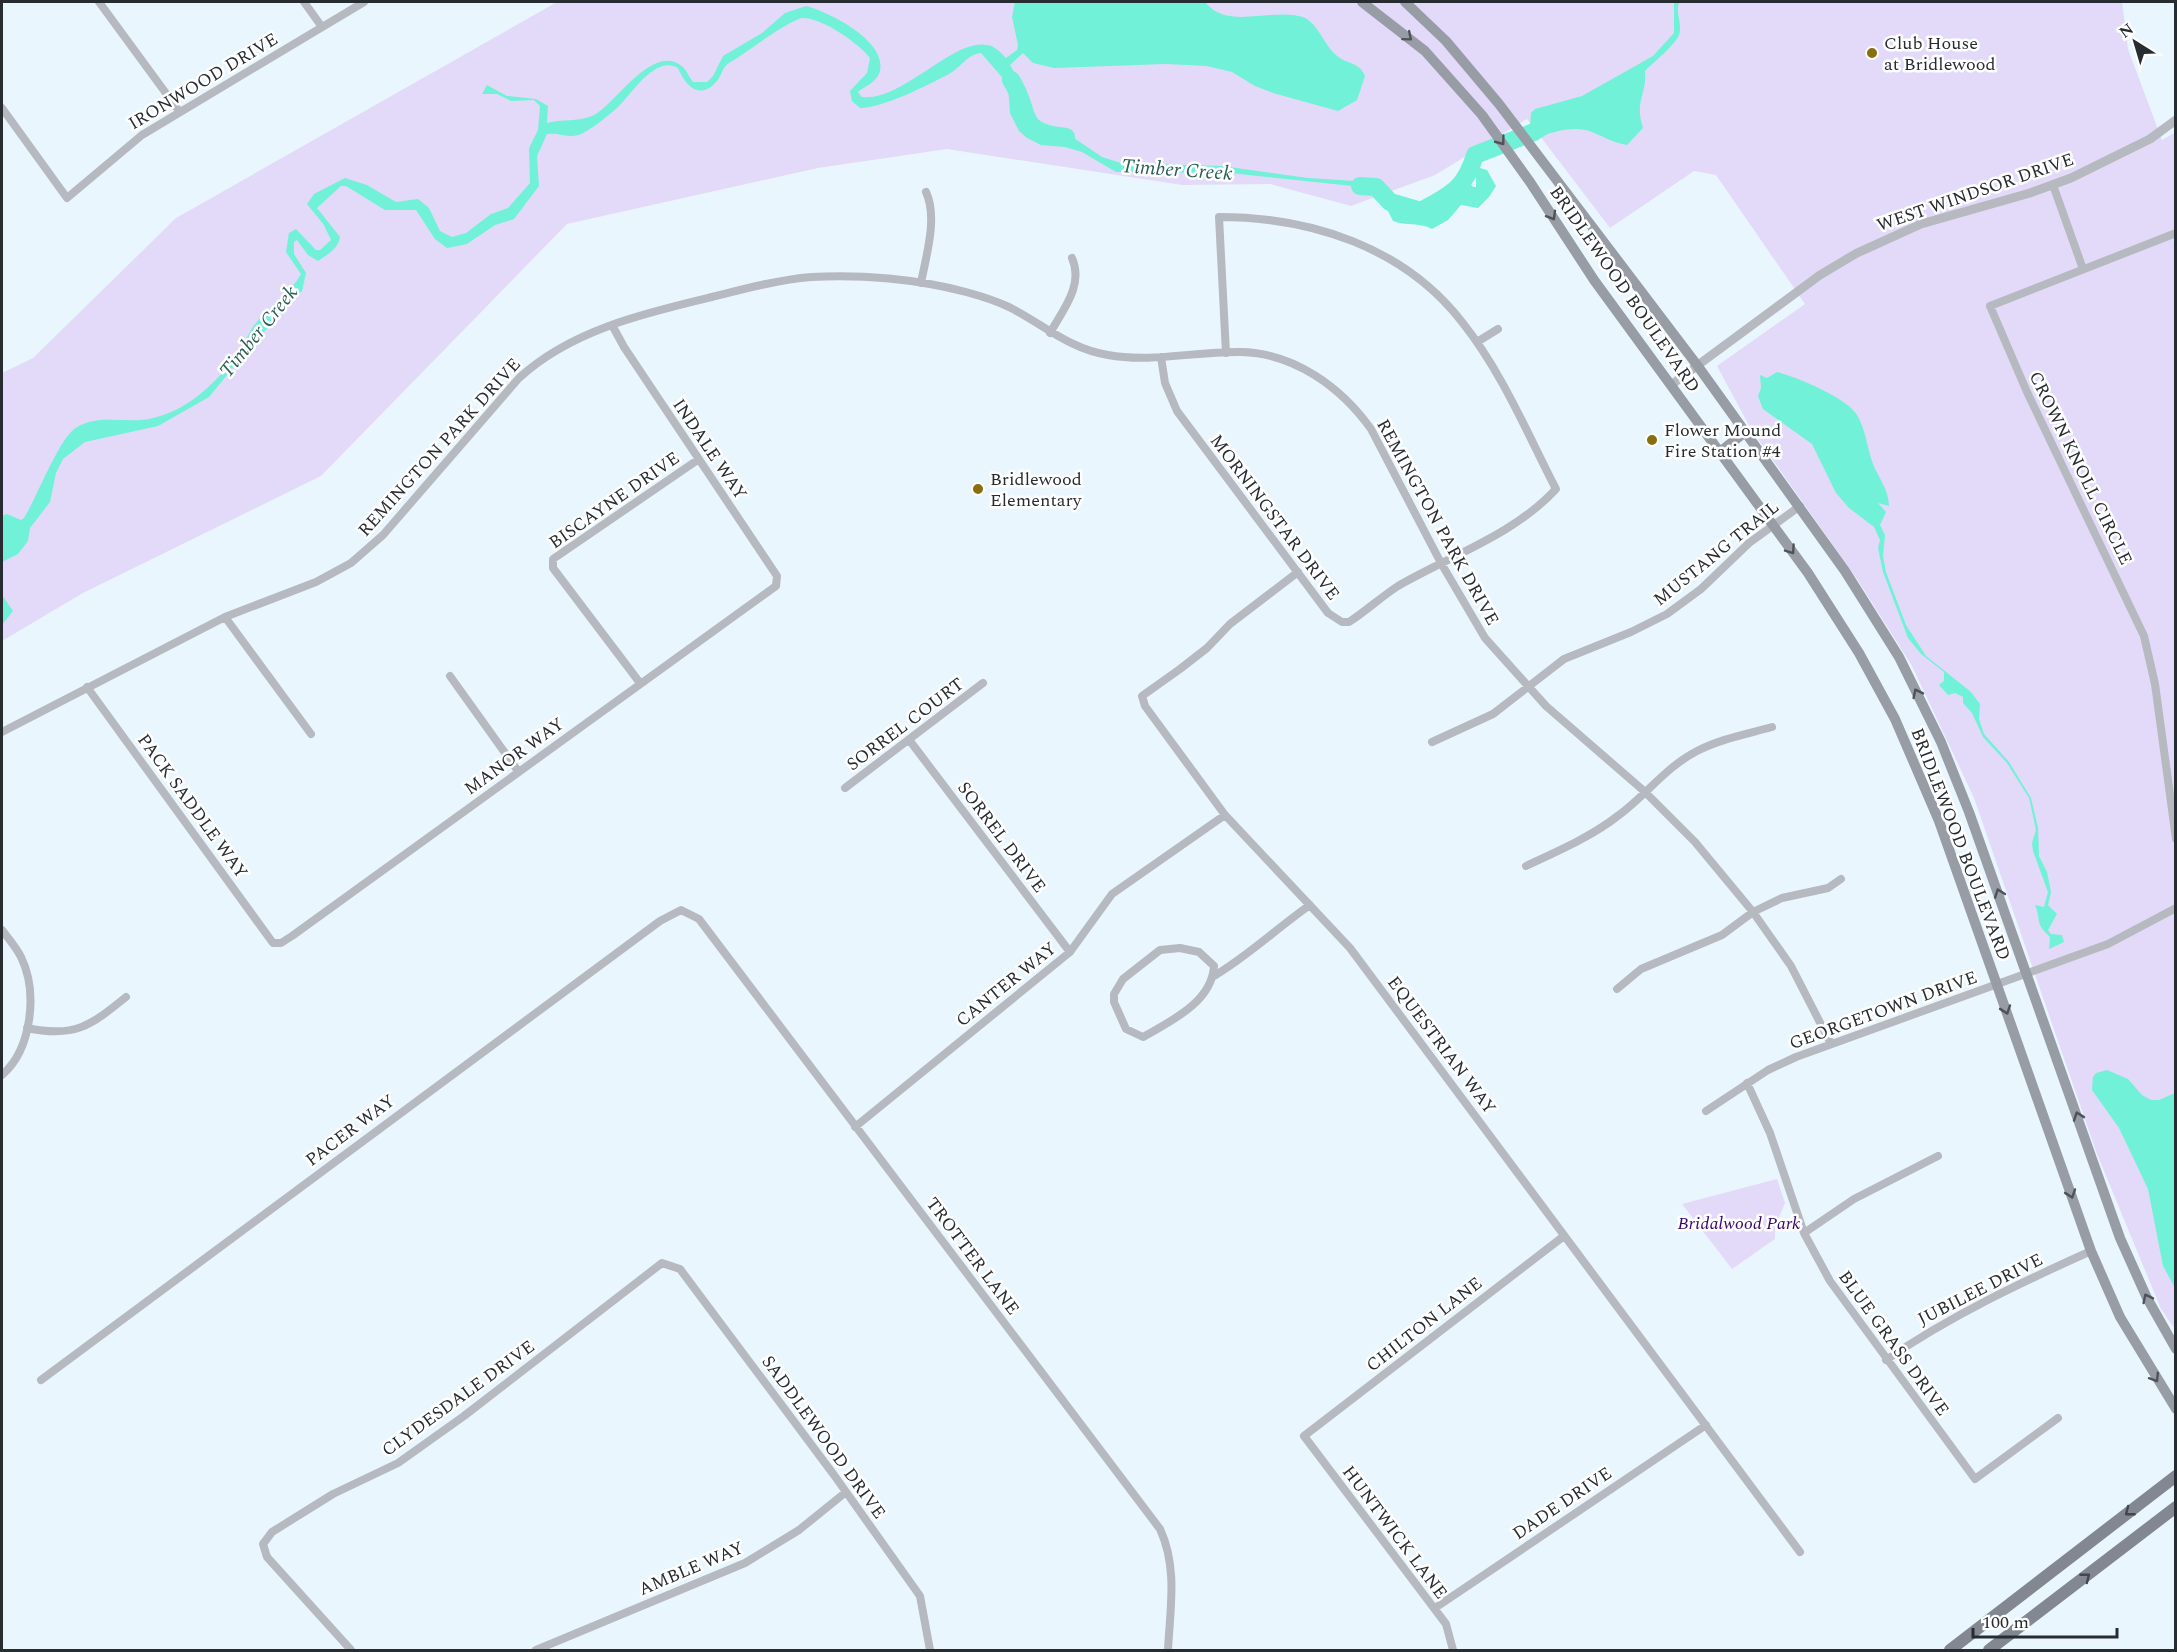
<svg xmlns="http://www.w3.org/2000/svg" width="2177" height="1652" font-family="Spectral,serif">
	<rect width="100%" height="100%" fill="#eaf6fe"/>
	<path fill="#e2daf8" d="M557 2H2122L2128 49 2162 140 2176 132 2175 1329 2161 1309 2097 1154 1974 798 1912 666 1857 579 1751 429 1717 366 1805 304 1716 175 1694 171 1610 228 1527 119 1435 175 1351 206 1270 184 1182 185 947 149 818 168 567 224 321 476 83 593 2 641V373L33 358 176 218Z
		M1777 1179 1785 1203 1775 1227V1239L1732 1269 1682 1204Z"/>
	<path fill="#71f1d8" d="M1015 2H1205C1228 31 1272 7 1303 17 1318 23 1324 45 1336 55 1347 65 1359 61 1365 76L1357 100 1338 111 1273 93 1255 86 1232 72 1207 66 1166 64 1054 68 1033 63 1023 53 1010 65 1024 88 1020 104 1023 120 1039 133 1068 134 1102 157 1121 163 1222 166 1308 178 1370 182 1390 202H1425L1437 208 1444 207 1452 196 1449 190C1452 184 1459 180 1466 178L1473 187H1476V170L1480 168 1487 170 1496 186 1489 197 1478 208 1461 205 1448 220 1432 229C1419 222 1406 226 1393 221L1382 199 1371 188 1230 173 1116 172 1082 152 1065 147 1041 145 1027 138 1019 131 1010 113 1008 84 981 53C968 54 960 68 949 74 928 85 883 108 860 108L852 101 850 91 867 73 870 58C859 43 820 16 801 18 777 28 752 49 729 63 722 67 722 76 716 82 699 101 685 85 678 68 655 54 631 95 617 108 606 117 595 127 583 133 571 140 560 132 547 134L537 156 539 186 514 219 495 225 467 244 447 248 435 239 416 210H385L346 186H341L317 208 340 237C338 249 328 254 318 261L308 255 297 240 294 242V254L306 273 302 291 251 346 209 397 158 426 85 442 63 459 56 473 50 502 30 528 28 541 18 554 2 562V516L7 514 21 520 24 518C37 497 57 444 73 430 95 412 128 425 153 418 189 410 218 381 239 352 244 345 247 336 252 328 267 308 289 296 301 274L286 252 289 233 296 229 316 250H320L331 240 324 225 307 204 314 194 345 178 367 185 396 202 418 199 429 208 440 231 452 237 466 233 491 214 508 208 530 183 529 148 538 130 540 106 534 100 511 101 497 94H482L487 85 507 96 536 99 548 106 547 123C562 119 578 122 592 116 614 107 653 40 683 67 687 71 689 77 693 82H707L713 76 723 56 762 33 785 13 806 6C830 12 891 43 879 74 875 83 865 86 858 92L862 97C902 102 953 38 987 45 995 46 1000 52 1006 58L1017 50 1018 45 1012 17Z
		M1674 2H1680C1674 11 1683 23 1679 35 1675 45 1654 62 1645 71 1647 96 1634 100 1643 128L1627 145C1614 143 1604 137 1592 132 1574 125 1554 132 1537 137L1530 127 1531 113 1535 109 1582 96 1653 56 1674 33Z
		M1777 372C1797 377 1847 398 1857 415 1866 430 1867 448 1873 464 1878 477 1889 490 1889 506L1878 503 1886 512 1880 525 1885 535 1883 556 1886 572 1906 625 1926 656 1971 692 1980 704 1979 719 1984 734 2009 762 2031 798 2038 828 2039 856 2047 872 2051 892 2048 905 2057 914 2048 930 2051 934 2062 935 2064 942 2049 949 2050 937C2034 922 2042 922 2035 905L2044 907 2048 892 2033 851 2032 843 2036 830 2029 798 2007 763 1983 737 1972 713 1963 703V697L1955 693 1948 695 1939 685 1944 681V672L1921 654 1908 638 1883 572 1878 548 1880 540 1874 527 1849 508 1836 493 1812 444 1763 409 1758 396 1761 388 1760 375 1767 378Z
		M2 595 13 611 2 625Z
		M2107 1070 2128 1079 2142 1095 2151 1100H2159L2175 1093V1288L2163 1266 2148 1189 2119 1128 2092 1090 2093 1077 2096 1073Z"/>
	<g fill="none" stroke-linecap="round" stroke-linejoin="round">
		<path stroke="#71f1d8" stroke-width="18" d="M1011 80C1033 113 1014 132 1066 137
			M1360 186 1376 187 1390 202 1421 211C1451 194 1465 189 1475 155L1534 132 1553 120"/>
		<path stroke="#b6b9bf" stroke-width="8" d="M99 2 179 111
			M304 2 322 27
			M2 108 67 198 142 135 364 2
			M2053 185 2083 269
			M2176 233 1990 306 2027 392 2144 636 2155 684 2176 839
			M921 283C926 256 938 218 926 192
			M1050 333C1063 310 1084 285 1072 258
			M1477 342 1498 329
			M1161 357 1165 383 1177 411 1328 613 1342 622H1349C1366 611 1381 597 1398 586 1450 556 1515 534 1556 489 1527 433 1502 372 1462 322 1404 247 1311 217 1219 217L1226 353
			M1298 572 1230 624 1207 648 1180 669 1142 696 1145 706 1225 815 1350 948 1800 1552
			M225 617 311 734
			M450 676 518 771
			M640 683 553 568V559L699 459
			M87 687 273 943H281L292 936 776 586 777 576 624 347 612 325
			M2 732 225 617 316 582 351 563 383 535 519 378C571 330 645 313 712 297 744 289 777 280 811 277 861 274 917 279 966 292 981 296 996 301 1009 307 1043 324 1069 349 1108 355 1152 363 1196 351 1241 352 1294 353 1341 387 1371 429L1441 563 1485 638 1546 706 1644 791 1695 842 1753 912 1791 966 1830 1042
			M910 741 1070 952
			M1432 742 1493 714 1564 659 1631 632 1667 614 1701 589 1749 543 1800 506
			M845 788 983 683
			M1526 866C1558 851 1591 837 1619 815 1646 795 1666 767 1697 751 1720 739 1747 734 1772 727
			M2 930C8 938 16 947 21 957 38 992 32 1049 2 1075
			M1180 948 1199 952 1214 966C1212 1002 1171 1021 1143 1037L1126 1029 1114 1002V994L1123 979 1160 950Z
			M1214 976C1248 956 1277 928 1310 905
			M1617 989 1641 969 1722 935 1753 912 1782 898 1828 888 1841 879
			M27 1028C75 1038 90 1026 126 997
			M1747 1083 1770 1133 1804 1233 1830 1281 1975 1479 2058 1418
			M1706 1111 1768 1070 1796 1057 2108 944 2176 908
			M855 1127 1070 952 1112 894 1225 815
			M1804 1233 1854 1199 1938 1156
			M1886 1360C1950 1316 2020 1283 2091 1251
			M41 1380 660 921 681 910 699 919 1160 1529C1178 1568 1170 1609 1168 1650
			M1435 1608 1706 1425
			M351 1650 267 1557 263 1544 272 1532 333 1494 398 1463 464 1416 662 1263 680 1269 834 1475 920 1596 930 1650
			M536 1650 745 1563 799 1530 846 1492
			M1453 1650 1446 1624 1304 1436 1564 1236"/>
		<path stroke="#b6b9bf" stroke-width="9" d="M1671 385 1820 275 1857 253 1921 224 2030 193 2071 178 2150 139 2176 120"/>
		<path stroke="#989ca5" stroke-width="10" d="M1362 2 1425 51 1482 115 1530 182 1594 280 1808 573 1859 653 1895 719 1939 821 2091 1251 2120 1317 2176 1409
			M1405 2 1446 41 1499 104 1697 365 1845 571 1899 657 1941 742 1969 812 2120 1238 2147 1298 2176 1349
			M1720 452 1745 432"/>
		<path stroke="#828792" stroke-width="12" d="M1950 1650 2176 1476
			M1989 1650 2176 1507"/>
	</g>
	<defs><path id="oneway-chevron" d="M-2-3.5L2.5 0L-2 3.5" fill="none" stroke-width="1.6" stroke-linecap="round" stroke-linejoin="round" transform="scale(1.5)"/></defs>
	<g stroke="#4f5359">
		<use href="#oneway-chevron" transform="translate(1408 37) rotate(40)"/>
		<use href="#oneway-chevron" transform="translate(1501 141) rotate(53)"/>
		<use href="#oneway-chevron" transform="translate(1552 216) rotate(59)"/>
		<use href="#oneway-chevron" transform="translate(1791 550) rotate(55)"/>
		<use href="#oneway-chevron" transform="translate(1917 693) rotate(-116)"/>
		<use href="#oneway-chevron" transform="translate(1999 893) rotate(-110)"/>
		<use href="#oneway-chevron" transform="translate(2006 1010) rotate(71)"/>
		<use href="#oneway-chevron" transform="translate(2078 1116) rotate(-109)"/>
		<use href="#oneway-chevron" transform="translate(2071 1194) rotate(71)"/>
		<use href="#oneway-chevron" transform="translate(2147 1298) rotate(-116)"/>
		<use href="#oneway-chevron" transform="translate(2155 1378) rotate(58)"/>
	</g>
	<g stroke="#42474d">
		<use href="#oneway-chevron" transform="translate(2129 1512) rotate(142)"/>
		<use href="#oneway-chevron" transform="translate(2086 1577) rotate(-38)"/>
	</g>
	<g fill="#8a6d0d" stroke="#fff" stroke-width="2">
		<circle cx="1872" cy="53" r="6"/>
		<circle cx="1652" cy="440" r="6"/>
		<circle cx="978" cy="489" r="6"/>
	</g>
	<g text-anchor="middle" stroke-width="5" stroke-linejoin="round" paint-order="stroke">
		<g font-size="18" fill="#272c30" stroke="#fff" text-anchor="start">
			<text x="1884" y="49">Club House<tspan x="1884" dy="21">at Bridlewood</tspan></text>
			<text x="1664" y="436">Flower Mound<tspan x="1664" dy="21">Fire Station #4</tspan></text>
			<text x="990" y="485">Bridlewood<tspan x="990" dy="21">Elementary</tspan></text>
		</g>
		<g font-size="18" fill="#272c30" stroke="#fff">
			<text transform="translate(203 81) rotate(-31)" y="6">IRONWOOD DRIVE</text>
			<text transform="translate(1975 192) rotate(-19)" y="6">WEST WINDSOR DRIVE</text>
			<text transform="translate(1625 289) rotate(55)" y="6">BRIDLEWOOD BOULEVARD</text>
			<text transform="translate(439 447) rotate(-48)" y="6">REMINGTON PARK DRIVE</text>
			<text transform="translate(710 449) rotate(56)" y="6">INDALE WAY</text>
			<text transform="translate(2081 468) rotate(64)" y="6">CROWN KNOLL CIRCLE</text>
			<text transform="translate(614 500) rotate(-35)" y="6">BISCAYNE DRIVE</text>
			<text transform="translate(1275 517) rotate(53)" y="6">MORNINGSTAR DRIVE</text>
			<text transform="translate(1438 522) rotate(61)" y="6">REMINGTON PARK DRIVE</text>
			<text transform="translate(1716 553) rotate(-39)" y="6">MUSTANG TRAIL</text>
			<text transform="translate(905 724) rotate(-37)" y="6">SORREL COURT</text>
			<text transform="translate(514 756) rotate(-36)" y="6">MANOR WAY</text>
			<text transform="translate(193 806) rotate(54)" y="6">PACK SADDLE WAY</text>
			<text transform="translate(1002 837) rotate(53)" y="6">SORREL DRIVE</text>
			<text transform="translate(1961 844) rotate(69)" y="6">BRIDLEWOOD BOULEVARD</text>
			<text transform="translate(1006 984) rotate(-39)" y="6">CANTER WAY</text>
			<text transform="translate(1883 1010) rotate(-20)" y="6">GEORGETOWN DRIVE</text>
			<text transform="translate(1442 1045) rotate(53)" y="6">EQUESTRIAN WAY</text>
			<text transform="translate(350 1130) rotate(-37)" y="6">PACER WAY</text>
			<text transform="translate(973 1256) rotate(53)" y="6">TROTTER LANE</text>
			<text transform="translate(1980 1289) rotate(-27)" y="6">JUBILEE DRIVE</text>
			<text transform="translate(1424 1324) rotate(-38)" y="6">CHILTON LANE</text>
			<text transform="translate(1894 1343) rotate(54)" y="6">BLUE GRASS DRIVE</text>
			<text transform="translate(458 1398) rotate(-36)" y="6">CLYDESDALE DRIVE</text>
			<text transform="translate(824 1437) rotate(54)" y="6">SADDLEWOOD DRIVE</text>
			<text transform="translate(1562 1503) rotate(-34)" y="6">DADE DRIVE</text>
			<text transform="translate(1395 1532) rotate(53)" y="6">HUNTWICK LANE</text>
			<text transform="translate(691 1568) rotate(-23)" y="6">AMBLE WAY</text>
		</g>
		<g font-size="18" font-style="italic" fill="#37066b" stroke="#fff">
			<text x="1739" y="1229">Bridalwood Park</text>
		</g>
		<g font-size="20" font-style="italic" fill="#285e53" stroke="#fff">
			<text transform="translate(1177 169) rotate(4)" y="7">Timber Creek</text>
			<text transform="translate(258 331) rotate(-51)" y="7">Timber Creek</text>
		</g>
	</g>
	<rect width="2177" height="1652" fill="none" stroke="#272c30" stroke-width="6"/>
	<g transform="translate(2135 42) rotate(323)" stroke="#ffffff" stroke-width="4.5" paint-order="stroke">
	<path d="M0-4.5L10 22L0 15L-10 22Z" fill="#272c30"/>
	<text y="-9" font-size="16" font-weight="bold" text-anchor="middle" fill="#272c30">N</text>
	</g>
	<path d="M1973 1628v9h144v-9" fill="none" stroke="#272c30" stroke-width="3"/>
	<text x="1982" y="1628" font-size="18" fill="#272c30" stroke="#ffffff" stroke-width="4.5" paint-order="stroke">100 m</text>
</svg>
